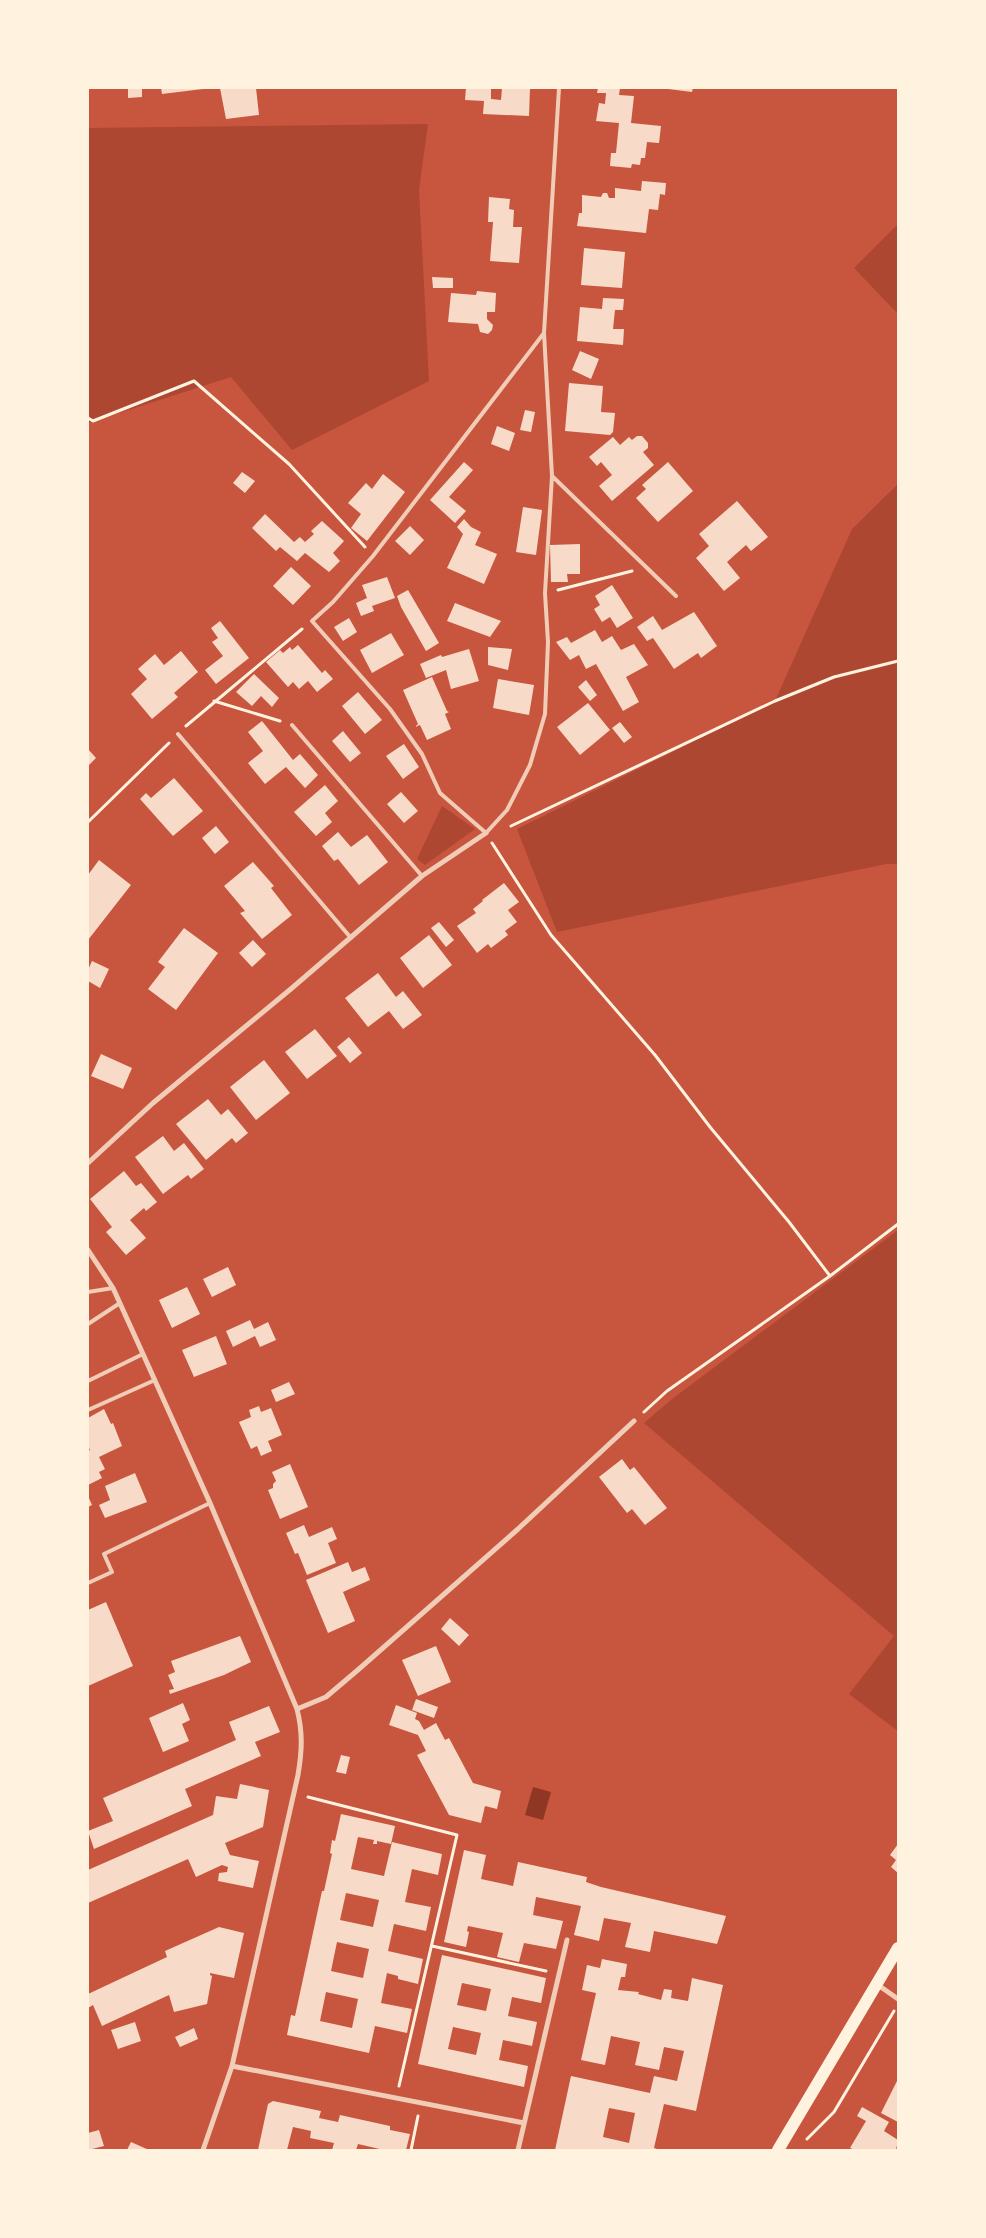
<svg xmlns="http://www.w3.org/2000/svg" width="986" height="2238" font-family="'Libre Baskerville',serif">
	<rect width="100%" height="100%" fill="#c8553d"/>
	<path fill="#ae4732" d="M428 124 419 190 429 381 292 450 231 377 88 423V128Z
		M898 224V314L854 268Z
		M898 484V864H886L557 932 517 829 775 701 852 529Z
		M442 806 475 829 425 865 417 859Z
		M898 1230V1731L849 1694 894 1636 644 1423 672 1399Z"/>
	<path fill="#8f3625" d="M533 1787 551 1792 543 1820 525 1815Z"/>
	<path fill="#f7dbc8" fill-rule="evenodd" d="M128 88H142V97L128 98Z
		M161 88H203V89L162 94Z
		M220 88H256L259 115 226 119Z
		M466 88H491V99L501 100 502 88H530L529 116 483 114 484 101 465 100Z
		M598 88H620L619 95 634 96 631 123 661 126 659 143 647 142 645 158H641L640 165 632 164 631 168 610 166 611 153H616L619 123 596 121 599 103 605 104 606 93H597Z
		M660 88H693L692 92Z
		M642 181 666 183 665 195 660 194 658 210 649 209 646 233 577 226 579 213H582V195L601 197 603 193H607L609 198H615V188L641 191Z
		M489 197 510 199 509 209 514 210 513 227H522L519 263 490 261 493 222H488Z
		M584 248 625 252 622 288 581 285Z
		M432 277 453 278V288H433Z
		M477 291 496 293 495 312H487V319L493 325 492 330 488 334 480 332 478 324 448 322 451 293 476 295Z
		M603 298 624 299 623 310H615L613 329H624L623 345 577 341 580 307 602 309Z
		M580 351 599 359 591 379 572 370Z
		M569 383 603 386 601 412 615 413 613 432 610 435 565 431Z
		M525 410 535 412 531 432 520 430Z
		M497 426 515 433 509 451 491 444Z
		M637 436H642L648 443V448L643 452 654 465 612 501 599 486 612 475 601 462 597 466 589 457 613 437 620 445 629 437 632 440Z
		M464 462 473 470 449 497 466 511 455 523 430 500Z
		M668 462 693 491 658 522 636 498 646 489 642 485Z
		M242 472 255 481 245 493 233 483Z
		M383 474 405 492 367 541 351 528 361 514 348 503 366 483 372 489Z
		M737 501 768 537 751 551 746 545 727 562 740 578 724 591 696 558 709 546 699 534Z
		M523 507 542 510 536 555 516 552Z
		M265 514 294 542 300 537 305 542 314 534 311 531 322 521 344 541 333 553 340 561 329 572 305 553 297 561 280 547 276 551 252 528Z
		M464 519 471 527 481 532 475 545 497 554 484 584 447 568 463 534 457 527Z
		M410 526 424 540 410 555 395 541Z
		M580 544V574H567L568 582H551L550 545Z
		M291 567 311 586 293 605 273 586Z
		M387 577 395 598 372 606 374 611 361 616 356 603 367 598 362 585Z
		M612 585 633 618 617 628 610 617 602 622 594 609 600 605 595 596Z
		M408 590 439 643 426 651 401 607 397 596Z
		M455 603 501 621 490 637 447 621Z
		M694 612 717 646 701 658 698 653 674 669 653 638 647 641 637 627 653 616 662 630Z
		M349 618 357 632 343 641 334 627Z
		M220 621 249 658 216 684 205 670 223 656 212 642 218 638 211 628Z
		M595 630 602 642 612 636 621 650 634 644 648 665 626 677 639 702 623 711 596 664 586 669 579 655 570 660 556 642 567 637 571 643Z
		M391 633 404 655 372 673 360 650Z
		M298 645 322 673 325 670 333 679 317 692 308 681 299 689 293 682 288 687 266 662 280 650 283 653 290 647 292 650Z
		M488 647 512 649 508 670 488 665Z
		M469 649 479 681 451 689 446 670 426 678 420 664 441 655 442 657Z
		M181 651 198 672 174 693 178 697 152 719 131 694 147 679 138 669 155 654 164 665Z
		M254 674 279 698 272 707 261 696 252 706 236 692Z
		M432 677 447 711 449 712 445 714 451 729 427 740 420 725 415 727 418 724 403 690Z
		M498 679 534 685 529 715 493 708Z
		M586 680 597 695 590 701 578 687Z
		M358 692 382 720 365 734 342 706Z
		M588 703 610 730 580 755 557 727Z
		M262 721 293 760 300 754 318 775 305 788 286 767 265 784 248 763 263 751 248 732Z
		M620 722 632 737 624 743 612 728Z
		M343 731 361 753 350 762 332 741Z
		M404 744 419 767 403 779 386 756Z
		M88 749 96 758 88 766Z
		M174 778 203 811 173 836 140 799 146 793 151 798Z
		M325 785 338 801 325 813 332 822 316 836 294 812Z
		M401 792 418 811 404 823 387 804Z
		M216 826 229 842 215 854 202 838Z
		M338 832 351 847 367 835 388 862 359 885 338 859 334 861 322 846Z
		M99 860 131 885 88 940V875Z
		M253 862 274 886 271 888 292 915 262 939 240 913 245 911 224 886Z
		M504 883 519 902 508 910 517 922 505 931 508 935 491 948 488 944 477 953 457 926 476 913 473 909 483 901 482 900Z
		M439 922 454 940 446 947 431 928Z
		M184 928 218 953 176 1010 148 989 165 967 158 962Z
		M429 935 452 965 423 988 400 958Z
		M253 940 266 954 252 967 239 953Z
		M92 961 109 969 100 988 88 981V970Z
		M378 973 396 997 403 991 422 1015 403 1029 389 1011 368 1027 345 998Z
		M315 1029 337 1056 307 1079 285 1052Z
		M349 1037 362 1053 350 1063 337 1047Z
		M101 1054 132 1068 123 1089 91 1076Z
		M264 1060 290 1093 256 1120 230 1087Z
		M208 1099 221 1115 228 1109 248 1133 236 1143 232 1138 206 1160 176 1124Z
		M163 1136 174 1151 184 1143 204 1169 191 1179 188 1175 163 1194 135 1157Z
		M124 1171 136 1186 141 1183 157 1202 146 1211 144 1208 130 1220 146 1238 126 1255 106 1232 112 1227 90 1199Z
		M228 1267 236 1285 212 1297 203 1279Z
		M187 1287 200 1314 172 1328 159 1300Z
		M250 1320 254 1329 268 1322 276 1340 260 1347 255 1336 233 1347 226 1331Z
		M216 1336 227 1364 194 1377 182 1350Z
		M289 1382 295 1394 276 1402 271 1390Z
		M259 1406 261 1412 271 1408 282 1435 268 1441 272 1451 261 1456 257 1446 251 1449 239 1422 251 1417 249 1410Z
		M104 1409 111 1424 113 1423 122 1446 99 1457 105 1469 99 1472 102 1478 88 1485V1451L90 1450 88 1446V1418Z
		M622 1459 630 1470 634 1467 667 1508 645 1525 632 1509 627 1513 599 1477Z
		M290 1464 308 1507 280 1519 268 1490 273 1488V1484L276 1481 272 1472Z
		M135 1473 147 1502 105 1518 99 1505 110 1500 105 1486Z
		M88 1496 92 1505 88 1507Z
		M304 1525 309 1537 332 1527 337 1539 328 1543 336 1563 307 1575 298 1553 295 1554 286 1533Z
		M348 1562 352 1572 365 1567 370 1580 343 1592 355 1621 328 1633 306 1580Z
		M106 1602 133 1666 88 1686V1610Z
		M450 1618 469 1635 459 1646 441 1629Z
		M240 1636 251 1662 224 1675 170 1694 169 1690 174 1689 168 1675 175 1672 171 1661Z
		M436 1646 451 1682 418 1696 402 1660Z
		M416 1699 438 1707 434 1718 412 1710Z
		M183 1703 190 1720 182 1724 189 1741 163 1752 149 1718Z
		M396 1705 417 1713 415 1719 419 1721 424 1730 436 1723 445 1740 449 1738 473 1783 501 1791 497 1809 485 1806 481 1823 449 1815 417 1755 426 1751 418 1735 389 1725Z
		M269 1706 280 1732 255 1742 261 1756 185 1789 192 1806 94 1849 88 1831 113 1821 103 1798 236 1740 229 1722Z
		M341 1755 350 1757 346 1774 336 1772Z
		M240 1784 269 1790 263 1827 225 1843 230 1855 259 1861 253 1888 218 1881 219 1873 227 1872 228 1867 222 1865 196 1877 188 1859 88 1903V1870L213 1815 216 1796 237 1799Z
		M341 1814 395 1826 391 1844 377 1841V1844H373L374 1840 358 1837 351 1869 384 1876 392 1842 442 1854 438 1875 412 1869 405 1902 431 1907 426 1931 394 1924 388 1951 423 1959 418 1984 398 1979V1976L387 1973 381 2003 412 2009 407 2033 375 2026 369 2053 287 2035 291 2015 295 2016 322 1891H324L332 1854 330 1853 332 1840 335 1841ZM346 1893 379 1900 373 1927 340 1920ZM337 1942 369 1949 363 1978 331 1971ZM326 1992 358 1999 352 2028 320 2021Z
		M898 1844V1873L891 1867 896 1860 890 1855Z
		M464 1850 486 1855 481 1879 513 1886 518 1862 587 1877 586 1882 601 1887 726 1916 717 1944 654 1931 650 1952 625 1947 631 1923 604 1918 599 1941 574 1935 581 1906 536 1897 533 1915 563 1921 556 1949 524 1943 519 1962 497 1957 503 1933 468 1926 467 1931 469 1932 466 1947 444 1942Z
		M219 1927 244 1933 234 1978 210 1973V1975L212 1976 207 2004 174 2012 169 1995 102 2026 93 2005 88 2008V1994L167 1957 165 1951Z
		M442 1955 546 1978 541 2003 512 1997 508 2016 537 2022 532 2046 503 2040 499 2060 528 2066 524 2087 418 2064ZM462 1983 491 1989 486 2011 457 2005ZM453 2027 481 2033 476 2055 448 2049Z
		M602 1959 627 1964 625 1977H621L618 1990 639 1992 638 1994 661 2000 664 1989 672 1990 671 1998 688 2001 692 1978 723 1985 696 2111 664 2104 654 2148 660 2150H555L571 2076 650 2093 654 2076 677 2081 684 2051 664 2047 659 2070 635 2065 640 2042 611 2036 605 2065 581 2060 596 1993 582 1990 587 1965 600 1968ZM609 2108 635 2113 629 2143 603 2137Z
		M135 2022 141 2041 118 2049 111 2030Z
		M194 2028 198 2039 180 2047 175 2037Z
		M898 2079V2122L881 2113Z
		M273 2101 321 2111 319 2118 338 2122 340 2115 390 2126V2130L410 2134 406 2150H384L358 2144 356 2150H332L334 2143 310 2138 311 2131 293 2127 287 2150H258L268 2104Z
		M862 2107 889 2122 884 2131 898 2140 896 2150H855L850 2148 866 2121 857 2116Z
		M99 2130 104 2146 88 2150V2133Z
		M131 2142 149 2150H127Z"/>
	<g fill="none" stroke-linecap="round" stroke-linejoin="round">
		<path stroke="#fff3e0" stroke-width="3" d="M88 418 93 421 194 381 289 464 365 547
			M558 590 632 571
			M214 701 280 721
			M186 726 302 629
			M88 822 169 743
			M511 826 775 701 834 677 898 661
			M492 843 551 935 655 1055 710 1127 789 1222 830 1276
			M644 1412 667 1391 830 1276 898 1224
			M308 1797 457 1835 399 2086
			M432 1946 546 1971
			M807 2139 834 2112 894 2011
			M411 2150 418 2116"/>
		<path stroke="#f1ccb7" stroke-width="4" d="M544 333 373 556 333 602 312 621 390 709 422 754 440 793 486 833 507 810 530 765 545 714 548 642 545 593 552 476 544 333 559 88
			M552 476 676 596
			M292 725 422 876
			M178 734 351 938
			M88 1292 113 1288
			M88 1324 120 1303
			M88 1381 143 1354
			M88 1410 155 1380
			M88 1583 112 1572 104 1554 210 1503"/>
		<path stroke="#f1ccb7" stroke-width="5" d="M88 1163 153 1103 292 988 422 876 486 833
			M88 1250 113 1288 143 1354 210 1503 297 1709C303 1733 302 1751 298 1775L232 2066 203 2150
			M297 1709 326 1697 359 1669 518 1529 634 1421
			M878 1985 898 1999
			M232 2066 524 2123
			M518 2150 567 1940"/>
		<path stroke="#fff3e0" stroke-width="12" d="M778 2150 898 1948"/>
	</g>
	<rect width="986" height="2238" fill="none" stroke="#fff3e0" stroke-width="178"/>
</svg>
